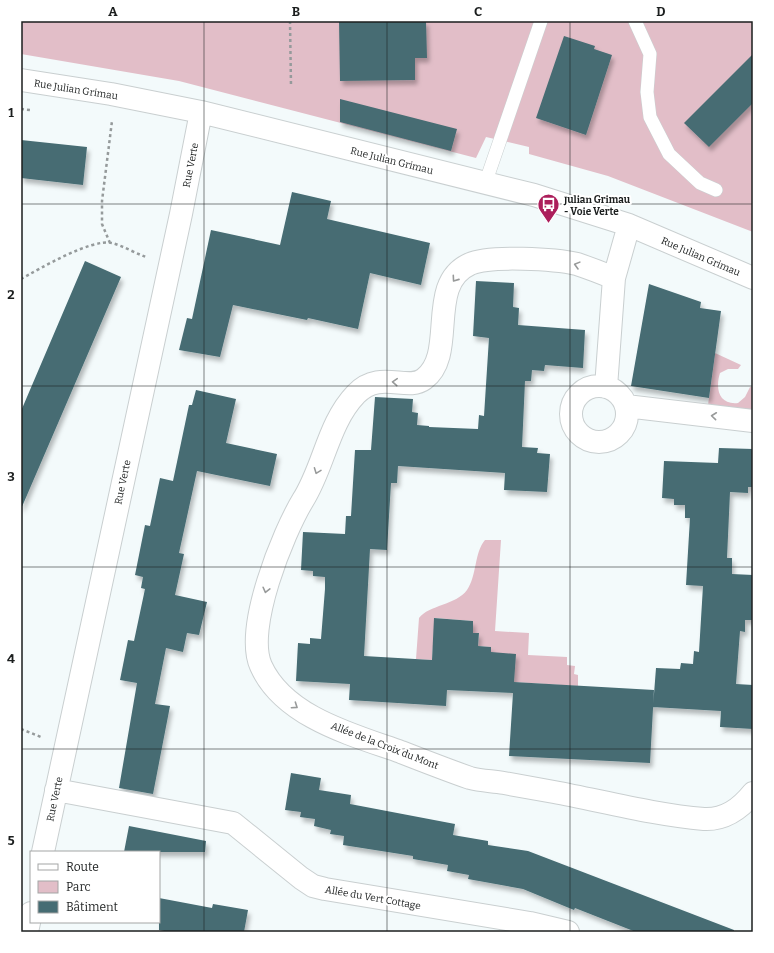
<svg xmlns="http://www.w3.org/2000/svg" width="774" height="953" font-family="Bitter,serif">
	<defs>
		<filter id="shadow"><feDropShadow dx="2.5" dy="4.5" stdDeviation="2" flood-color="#0004"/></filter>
	</defs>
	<rect width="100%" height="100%" fill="#f3fafb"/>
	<path fill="#e2bec8" d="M21 21H753V232L608 176 529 154V147L486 137 476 158 179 81 21 54Z
		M715 353 741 365 738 369H728L720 373C715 389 719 405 738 403L745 397 750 387H753L752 411 708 405Z
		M485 540H501L495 631 529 633 528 655 567 657V665L575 666 574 674 578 675V686L514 682 491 652V647L478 646 479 633H473V621L435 618 432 660 416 659 419 618C429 605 456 605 467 590 477 576 474 553 485 540Z"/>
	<path fill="#466c73" filter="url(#shadow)" d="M339 21H426L427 58H415V80L340 81Z
		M564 36 595 46 594 49 612 55 586 135 536 118Z
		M753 54V103L709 147 684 123Z
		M340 99 457 129 451 151 340 122Z
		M21 140 87 147 83 185 21 178Z
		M292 192 331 201 327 219 430 243 421 285 370 273 358 329 308 318 307 320 233 305 220 357 179 350 187 318 192 319 211 230 280 245Z
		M85 261 121 277 21 509V411Z
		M476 281 514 283 513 307 519 308 518 325 585 330 583 368 545 365 544 371 532 370 531 381H525L522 447 538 448 537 453 550 454 547 492 504 490 505 473 398 466 397 483H391L387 550 370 549 364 656 432 660 434 618 473 621V633H479L478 646 491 647V652L516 654 514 682 654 690 650 763 509 756 513 693 447 690 446 706 349 700 350 684 296 681 298 643 310 644V638L321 639 325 589V577L313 576V571L301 570 303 532 345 534 346 516H351L355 450H371L375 397 413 399 412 412 418 413 417 425 429 426V427L478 429 479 415 484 416 489 338 473 336Z
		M649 284 701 302 700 308 721 311 709 398 631 386Z
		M196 390 236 399 226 443 277 454 270 486 197 471 179 553 184 554 175 595 207 602 199 635 187 633 183 652 166 648 155 704 170 706 153 794 119 788 137 683 120 680 128 640 134 641 145 589 141 588 143 577 135 575 145 525 150 526 160 478 173 481 189 405H192Z
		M719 448 753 449V487H748V493L730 492 727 558H732V574L753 575V620H745V632L740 631 736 684 753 685V729L720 727 721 711 653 707 656 668 680 669 681 663 693 664 694 651 699 652 703 586 686 585 690 518H685V505H674V499L662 498 664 461 718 463Z
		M291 773 321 778 319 790 351 795 350 804 455 824 453 835 488 841V845L528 851 734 930V932H636L575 908 574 910 523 889 468 879 469 875 447 871 448 865 413 859V856L343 845 344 836 330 834 331 830 314 826 315 819 300 817 301 812 285 810Z
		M129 826 206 841 205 852H124Z
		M159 898 212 908 213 904 248 910 244 932H170L159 930Z"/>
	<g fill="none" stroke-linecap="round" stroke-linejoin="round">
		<defs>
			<path id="lane" d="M635 21 650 54 647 92 650 117 669 154 700 183 716 190
				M485 184 541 21"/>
			<path id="street" d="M21 80 111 94 201 112 534 195 629 225 753 278
				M614 278C602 273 589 268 577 264 556 259 489 255 470 264 425 284 458 354 424 379 407 392 380 369 356 394 328 423 324 467 303 500 283 533 244 629 261 666 284 717 353 735 401 752 424 761 447 770 470 778 481 781 492 781 504 783 520 786 537 789 554 792 602 801 655 815 704 819 725 820 740 809 753 793
				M571 414a28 28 0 1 1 56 0a28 28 0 1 1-56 0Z
				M606 387 614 278 629 225
				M626 406 753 421
				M56 790 233 823 301 878 313 886 325 889 530 923 568 932
				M43 852 181 214 201 112
				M27 932 31 913"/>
		</defs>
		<use href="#lane" stroke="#c9cfd0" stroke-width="14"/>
		<use href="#street" stroke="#c9cfd0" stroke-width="24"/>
		<path stroke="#959a9b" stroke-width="2.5" stroke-dasharray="3 3" stroke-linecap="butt" d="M290 21 291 86
			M21 109 30 110
			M110 243 102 224V201L112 121
			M21 279C39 269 92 238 112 243 123 246 135 253 146 257
			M21 729 41 737"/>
		<use href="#lane" stroke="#fff" stroke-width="13"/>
		<use href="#street" stroke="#fff" stroke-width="22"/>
	</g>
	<defs><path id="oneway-chevron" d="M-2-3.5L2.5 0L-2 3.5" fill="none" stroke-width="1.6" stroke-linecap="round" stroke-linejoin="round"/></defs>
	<g stroke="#989a9a">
		<use href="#oneway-chevron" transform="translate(577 265) rotate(-165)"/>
		<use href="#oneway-chevron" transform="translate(455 279) rotate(125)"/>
		<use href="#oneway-chevron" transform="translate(395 382) rotate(-176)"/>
		<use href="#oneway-chevron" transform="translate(714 416) rotate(-174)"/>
		<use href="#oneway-chevron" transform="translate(317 471) rotate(111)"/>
		<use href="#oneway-chevron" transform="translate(266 590) rotate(104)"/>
		<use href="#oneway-chevron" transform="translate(295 706) rotate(34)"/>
	</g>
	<path fill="none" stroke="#1b1e1e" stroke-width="1" stroke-opacity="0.55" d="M204 21V932M387 21V932M570 21V932M21 204H753M21 386H753M21 567H753M21 749H753"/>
	<defs>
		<symbol id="bus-pin" viewBox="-11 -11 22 30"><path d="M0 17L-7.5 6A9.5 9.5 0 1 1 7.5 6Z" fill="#ac1e5b" stroke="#fff"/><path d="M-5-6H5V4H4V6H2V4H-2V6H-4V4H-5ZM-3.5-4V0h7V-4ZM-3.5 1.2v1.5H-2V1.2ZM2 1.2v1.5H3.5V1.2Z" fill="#fff"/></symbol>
	</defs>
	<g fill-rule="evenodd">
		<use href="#bus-pin" x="536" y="192" width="25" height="34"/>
	</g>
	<g text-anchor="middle" stroke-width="4" stroke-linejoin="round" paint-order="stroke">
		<g font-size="10" fill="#1b1e1e" stroke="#fff">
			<text transform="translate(76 89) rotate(9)" y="4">Rue Julian Grimau</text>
			<text transform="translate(392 160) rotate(14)" y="4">Rue Julian Grimau</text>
			<text transform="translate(190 165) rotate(-79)" y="4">Rue Verte</text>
			<text transform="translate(701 256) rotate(23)" y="4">Rue Julian Grimau</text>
			<text transform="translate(122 482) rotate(-78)" y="4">Rue Verte</text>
			<text transform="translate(385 745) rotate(21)" y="4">Allée de la Croix du Mont</text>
			<text transform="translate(54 799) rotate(-78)" y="4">Rue Verte</text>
			<text transform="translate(373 897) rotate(10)" y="4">Allée du Vert Cottage</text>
		</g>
		<g font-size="10" font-weight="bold" fill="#1b1e1e" stroke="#fff" text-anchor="start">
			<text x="564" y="203">Julian Grimau<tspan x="564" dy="12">- Voie Verte</tspan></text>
		</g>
	</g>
	<rect width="774" height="953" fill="none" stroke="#ffffff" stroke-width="44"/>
	<rect x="30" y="851" width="130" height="72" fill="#ffffff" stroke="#a4a5a5"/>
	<rect x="38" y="864" width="20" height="6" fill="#ffffff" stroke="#a4a5a5"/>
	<text x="66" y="871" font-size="12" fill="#1b1e1e">Route</text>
	<rect x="38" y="881" width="20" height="12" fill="#e2bec8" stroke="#a4a5a5"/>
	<text x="66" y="891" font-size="12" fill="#1b1e1e">Parc</text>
	<rect x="38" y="901" width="20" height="12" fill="#466c73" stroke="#a4a5a5"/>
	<text x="66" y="911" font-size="12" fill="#1b1e1e">Bâtiment</text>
	<rect x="22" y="22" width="730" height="909" fill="none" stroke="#1b1e1e" stroke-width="1.5"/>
	<g font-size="13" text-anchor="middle" font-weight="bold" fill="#1b1e1e">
		<text x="113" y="16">A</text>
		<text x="296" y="16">B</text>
		<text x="478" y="16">C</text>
		<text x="661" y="16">D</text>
		<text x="11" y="117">1</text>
		<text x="11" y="299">2</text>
		<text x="11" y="481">3</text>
		<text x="11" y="663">4</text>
		<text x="11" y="845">5</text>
	</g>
</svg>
